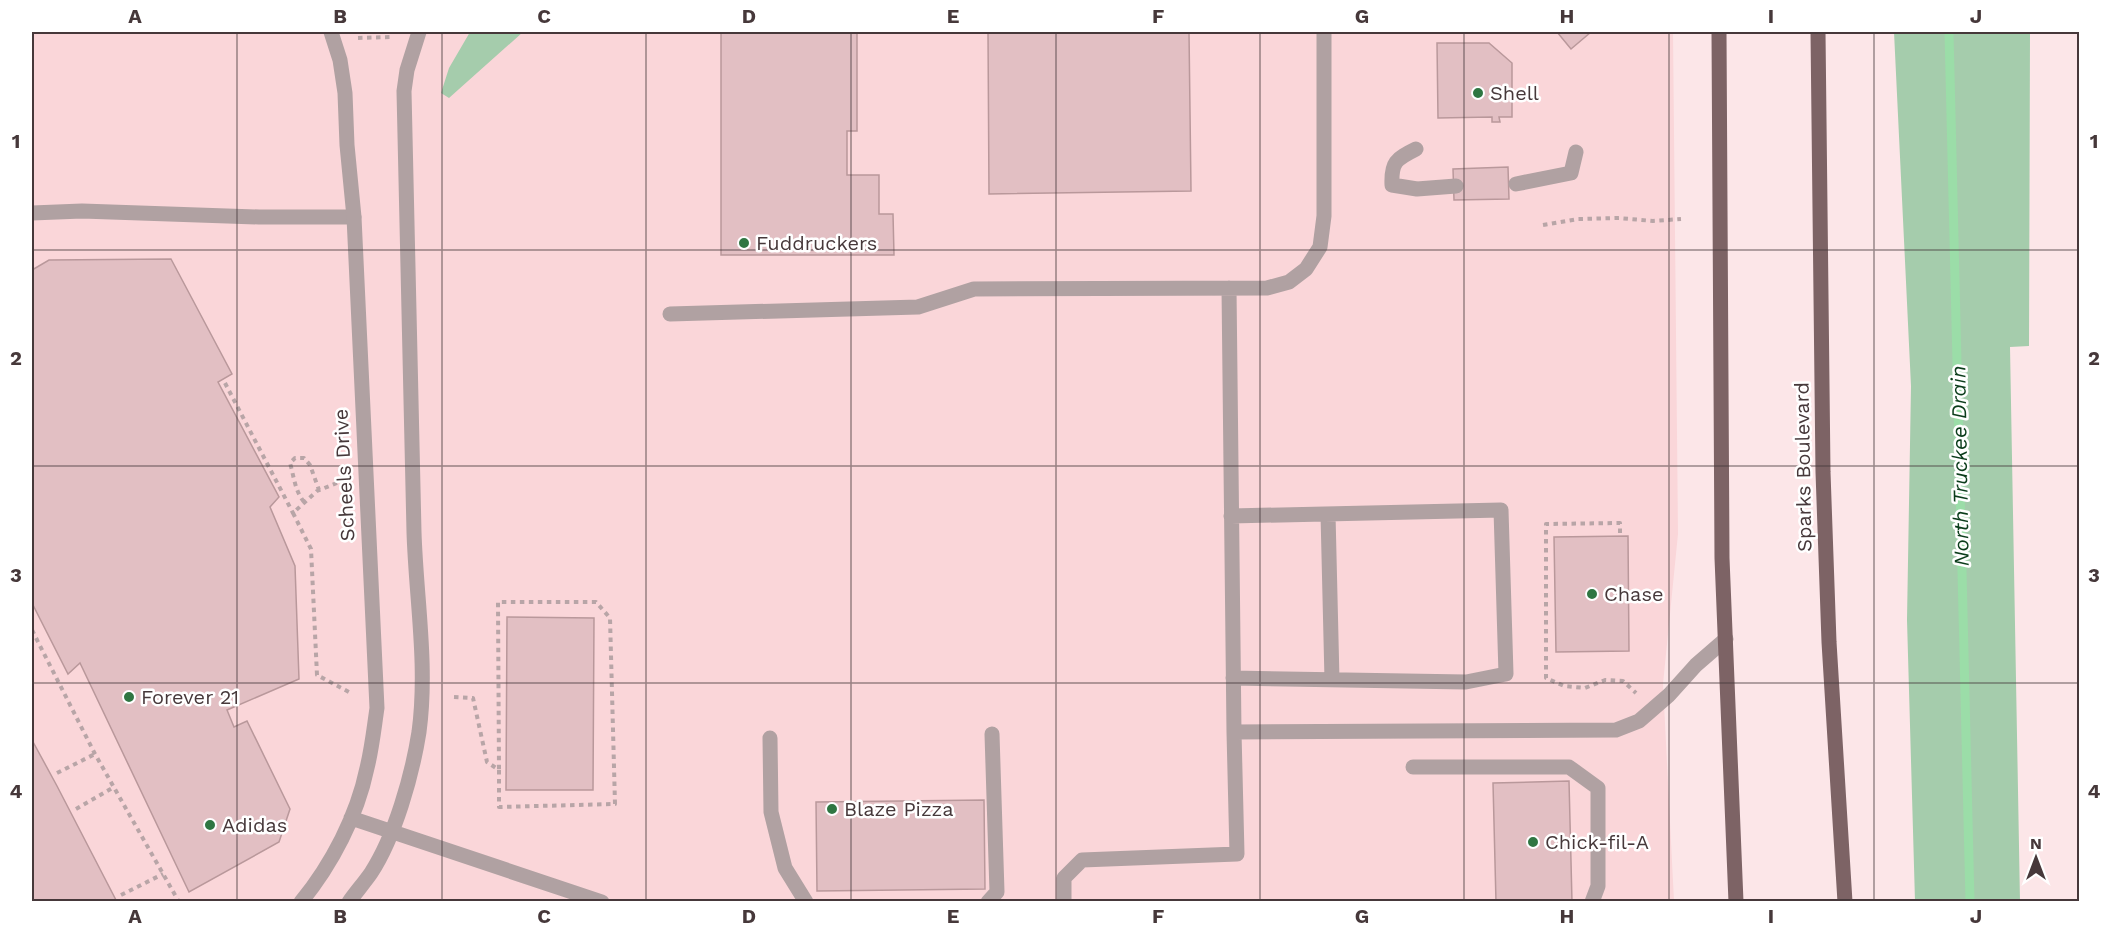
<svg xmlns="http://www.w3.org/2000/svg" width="2111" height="933" font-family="'Work Sans',sans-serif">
	<rect width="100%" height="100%" fill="#fce6e8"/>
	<path fill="#fad6d9" d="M32 32H1673L1678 534 1663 684 1674 901H32Z"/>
	<path fill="#a5ccac" d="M470 32H523L449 98 441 93 449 68Z
		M1894 32H2030L2029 346 2010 347 2020 901H1915L1907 620 1911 386Z"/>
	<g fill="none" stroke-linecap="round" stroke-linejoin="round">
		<path stroke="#9bdda8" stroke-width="9" d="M1949 32 1970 902"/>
	</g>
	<path fill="#e2bfc3" stroke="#b9989b" stroke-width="1.5" d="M721 32H857V131H847V175H879V214H893L894 255H721Z
		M988 32H1189L1191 191 989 194Z
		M1557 32H1591L1571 49Z
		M1437 43H1489L1512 63V117H1499L1500 122H1492V117L1438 118Z
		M1508 167 1509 199 1454 200 1453 169Z
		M171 259 232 374 218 382 279 497 270 507 295 566 299 679 227 710 234 727 247 721 290 809 279 842 189 892 80 663 68 674 32 603V270L49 260Z
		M1628 536 1629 651 1556 652 1554 537Z
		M507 617 594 618 593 790H506Z
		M32 740 57 786 117 902H32Z
		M1569 781 1572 902H1496L1493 783Z
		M984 800 985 889 817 891 816 802Z"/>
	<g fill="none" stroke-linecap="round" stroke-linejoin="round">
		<path stroke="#b8a5a7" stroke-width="4" stroke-dasharray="4.5 4.5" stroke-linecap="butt" d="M358 38 393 37
			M1543 225 1578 219 1619 218 1653 221 1681 219
			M225 383 293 513
			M337 483 317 491 293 513 311 549 317 675 349 692
			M304 502C295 491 294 477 290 463L295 458H304L310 465 319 490
			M1620 533V523L1546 524V678L1564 686 1585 688 1605 680 1623 681 1636 693
			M32 630 95 754 179 902
			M454 697 473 698 487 762 499 770V807L615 804 610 618 596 602H498L499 770
			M57 773 95 754
			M76 809 114 787
			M121 895 163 874"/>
		<path stroke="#b0a1a2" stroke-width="15" d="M1416 149C1396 159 1391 162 1392 185L1417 189 1456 186
			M1516 184 1571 173 1576 152
			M32 213 82 211 259 217H354
			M670 314 918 307 974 289 1267 288 1289 282 1306 269 1320 247 1324 216V32
			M1328 514 1332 680
			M1231 516 1501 510 1506 674 1466 682 1233 678
			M1234 732 1616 730 1639 721 1669 695 1696 665 1726 639
			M770 738 771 812 785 868 806 902
			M1413 767H1569L1598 788V886L1592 902
			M988 902 997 892 992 734
			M1064 902V878L1082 860 1237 854 1234 732 1229 288"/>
		<path stroke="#b0a1a2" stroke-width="15" d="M351 818 602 902
			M301 902C332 864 357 816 367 768 372 748 374 728 377 708L354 217 347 145 345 93 340 60 331 32
			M349 902C356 892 364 883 371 873 395 836 412 776 419 732 428 665 416 598 414 532 410 385 406 238 404 91L407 70 419 32"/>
		<path stroke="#7d6365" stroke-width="15" d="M1719 32 1722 558 1736 902
			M1818 32 1823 472 1829 642 1845 902"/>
	</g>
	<path fill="none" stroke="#46383a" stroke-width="1.5" stroke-opacity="0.55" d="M237 32V902M442 32V902M646 32V902M851 32V902M1056 32V902M1260 32V902M1464 32V902M1669 32V902M1874 32V902M32 250H2080M32 466H2080M32 683H2080"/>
	<g fill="#2f7642" stroke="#fff" stroke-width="2">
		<circle cx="1478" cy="93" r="6"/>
		<circle cx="744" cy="243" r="6"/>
		<circle cx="1592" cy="594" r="6"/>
		<circle cx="129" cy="697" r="6"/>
		<circle cx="832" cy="809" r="6"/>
		<circle cx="210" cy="825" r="6"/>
		<circle cx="1533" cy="842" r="6"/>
	</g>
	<g text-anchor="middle" stroke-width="5" stroke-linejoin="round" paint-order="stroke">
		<g font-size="20" fill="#46383a" stroke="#fff" text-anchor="start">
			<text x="1490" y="100">Shell</text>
			<text x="756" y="250">Fuddruckers</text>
			<text x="1604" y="601">Chase</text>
			<text x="141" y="704">Forever 21</text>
			<text x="844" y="816">Blaze Pizza</text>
			<text x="222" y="832">Adidas</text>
			<text x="1545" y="849">Chick-fil-A</text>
		</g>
		<g font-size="20" fill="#46383a" stroke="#fff">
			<text transform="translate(1803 467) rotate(-91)" y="7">Sparks Boulevard</text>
			<text transform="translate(344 475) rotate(-93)" y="7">Scheels Drive</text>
		</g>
		<g font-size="21" font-style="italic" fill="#0b3d1b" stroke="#fff">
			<text transform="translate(1960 466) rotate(-91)" y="7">North Truckee Drain</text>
		</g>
	</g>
	<rect width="2111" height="933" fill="none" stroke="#ffffff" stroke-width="66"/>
	<g transform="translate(2036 858)" stroke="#ffffff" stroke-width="4.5" paint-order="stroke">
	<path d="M0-4.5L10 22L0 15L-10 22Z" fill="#46383a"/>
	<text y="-9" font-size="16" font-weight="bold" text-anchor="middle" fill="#46383a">N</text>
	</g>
	<rect x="33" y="33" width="2045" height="867" fill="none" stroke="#46383a" stroke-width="2"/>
	<g font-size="20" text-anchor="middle" font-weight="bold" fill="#46383a">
		<text x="135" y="23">A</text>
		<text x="340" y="23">B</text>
		<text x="544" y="23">C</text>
		<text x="749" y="23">D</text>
		<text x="953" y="23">E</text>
		<text x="1158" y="23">F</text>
		<text x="1362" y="23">G</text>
		<text x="1567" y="23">H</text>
		<text x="1771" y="23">I</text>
		<text x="1976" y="23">J</text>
		<text x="16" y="148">1</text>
		<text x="2094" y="148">1</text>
		<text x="16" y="365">2</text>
		<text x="2094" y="365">2</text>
		<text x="16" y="582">3</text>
		<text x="2094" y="582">3</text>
		<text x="16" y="798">4</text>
		<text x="2094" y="798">4</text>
		<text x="135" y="923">A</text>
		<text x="340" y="923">B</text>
		<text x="544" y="923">C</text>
		<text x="749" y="923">D</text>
		<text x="953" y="923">E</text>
		<text x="1158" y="923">F</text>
		<text x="1362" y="923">G</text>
		<text x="1567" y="923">H</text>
		<text x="1771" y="923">I</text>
		<text x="1976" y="923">J</text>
	</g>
</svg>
